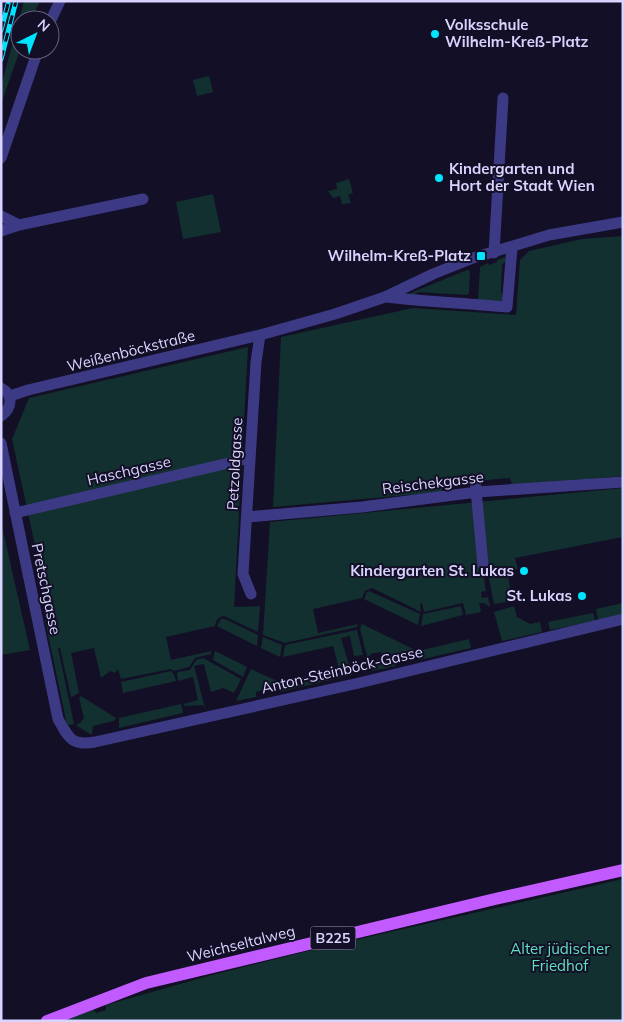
<svg xmlns="http://www.w3.org/2000/svg" width="624" height="1022" font-family="Mulish,sans-serif">
	<rect width="100%" height="100%" fill="#130f26"/>
	<path fill="#12302f" d="M24 1H40L31 20H20V50L1 104V86Z
		M209 76 213 92 197 96 193 80Z
		M349 179 353 193 348 195 351 203 342 204 340 196 333 198 328 191 337 189 336 183Z
		M213 194 221 232 183 239 176 202Z
		M623 236V476L512 485 510 478 442 484V492L273 507 281 337 413 308 516 315 520 260 529 251 582 239Z
		M505 257 506 261 502 265 501 292 504 299 501 301 479 300 478 299 480 267 488 263 489 265 497 262V260Z
		M467 270 470 271 469 293 467 295 418 292 415 295 408 294Z
		M248 347 234 607 260 606 258 632 224 616C218 617 216 620 215 626L166 637 171 660 211 651V654L195 658 189 667 174 671 171 669 121 679 118 669 115 673 110 671 101 678 94 648 71 653 79 693 71 697 60 648H58L74 724 67 725 45 620 51 619 12 439 29 398Z
		M623 488V537L515 558 518 569 507 571 510 588 521 595 522 599 494 604 486 563 482 564 486 591 481 592 482 598 488 597 490 607 484 603H479L481 612 466 615 463 603 424 612 422 603 420 604 421 612 372 588 365 591 362 598 313 609 318 633 358 624 357 627 285 643 263 635 270 522Z
		M1 522 30 650 1 655Z
		M369 591 420 614 418 625 364 599 367 592Z
		M623 603V614L598 620 596 609Z
		M461 606 463 615 421 626 423 614Z
		M514 606 517 617 530 624 540 622 542 632 502 641 494 612Z
		M593 613 595 621 550 630 548 622Z
		M221 619H225L258 635 257 646 217 626Z
		M362 624 415 650 414 654 395 661 396 666 372 671 371 662 383 658 381 652 370 654V656H367L360 629Z
		M357 630 363 655 354 656 350 636 341 638 352 675 280 692V682L339 669 333 646 283 657 285 645Z
		M263 637 282 645 280 657 261 648Z
		M469 639 471 648 419 660 418 651Z
		M215 651 247 667 243 677 213 660Z
		M203 658 241 679 234 693 223 688 211 692 204 664 194 666 205 708 203 705 184 706V704L198 700 193 677 178 681 177 674 178 672 190 670 196 660Z
		M251 669 277 681 276 686 256 692V697L236 701Z
		M171 671 174 674 176 681 123 693 121 682Z
		M81 696 116 718 114 721 93 726 92 734H90L77 726V724L80 723 84 718 79 698Z
		M181 704 183 713 119 728V718Z
		M623 879V1021H59L93 1009 96 1013 106 1010V1005L212 975 324 947Z"/>
	<g fill="none" stroke-linecap="round" stroke-linejoin="round">
		<path stroke="#3d3a85" stroke-width="11" d="M50 22 60 1
			M1 158 38 50
			M1 216 19 225
			M1 231 19 225 143 199
			M494 253 503 98
			M387 297C427 302 467 303 507 307L512 248
			M1 388C14 395 12 408 1 416
			M10 396 28 390 260 335 335 314 385 297 433 274 473 258 549 235 623 222
			M1 443 58 719C69 738 71 746 95 742L359 683 623 619
			M475 479 483 565
			M15 513 250 458
			M247 517 362 507 477 492 623 482
			M251 594 243 574 256 362 260 335"/>
		<path stroke="#c25bff" stroke-width="12" d="M47 1021 146 983 495 899 623 870"/>
		<defs>
			<path id="rail" d="M1 30 8 4
				M1 59 16 1"/>
		</defs>
		<use href="#rail" stroke="#00e5ff" stroke-width="5"/>
		<use href="#rail" stroke="#130f26" stroke-width="3" stroke-dasharray="9" stroke-linecap="butt"/>
	</g>
	<g fill="#00e5ff" stroke="#130f26" stroke-width="2">
		<circle cx="435" cy="34" r="5"/>
		<circle cx="439" cy="178" r="5"/>
		<rect x="476" y="251" width="10" height="10" rx="2.5"/>
		<circle cx="524" cy="571" r="5"/>
		<circle cx="582" cy="596" r="5"/>
	</g>
	<g text-anchor="middle" stroke-width="4" stroke-linejoin="round" paint-order="stroke">
		<rect fill="#130f26" stroke="#9e99be" stroke-width="1" x="310.5" y="926.5" width="45" height="23" rx="4"/>
		<g font-size="14" font-weight="bold" fill="#d9d4ff">
			<text x="333" y="943">B225</text>
		</g>
		<g font-size="15" font-weight="bold" fill="#d9d4ff" stroke="#130f26" text-anchor="end">
			<text x="445" y="30" text-anchor="start">Volksschule<tspan x="445" dy="17">Wilhelm-Kreß-Platz</tspan></text>
			<text x="449" y="174" text-anchor="start">Kindergarten und<tspan x="449" dy="17">Hort der Stadt Wien</tspan></text>
			<text x="471" y="261">Wilhelm-Kreß-Platz</text>
			<text x="514" y="576">Kindergarten St. Lukas</text>
			<text x="572" y="601">St. Lukas</text>
		</g>
		<g font-size="15" fill="#d9d4ff" stroke="#130f26">
			<text transform="translate(131 351) rotate(-14)" y="5">Weißenböckstraße</text>
			<text transform="translate(235 464) rotate(-87)" y="5">Petzoldgasse</text>
			<text transform="translate(129 471) rotate(-13)" y="5">Haschgasse</text>
			<text transform="translate(433 483) rotate(-7)" y="5">Reischekgasse</text>
			<text transform="translate(46 589) rotate(78)" y="5">Pretschgasse</text>
			<text transform="translate(342 670) rotate(-13)" y="5">Anton-Steinböck-Gasse</text>
			<text transform="translate(241 944) rotate(-14)" y="5">Weichseltalweg</text>
		</g>
		<g font-size="15" fill="#5fe0c0" stroke="#130f26">
			<text x="560" y="954">Alter jüdischer<tspan x="560" dy="17">Friedhof</tspan></text>
		</g>
	</g>
	<rect width="624" height="1022" fill="none" stroke="#d9d4ff" stroke-width="5"/>
	<g transform="translate(35 35) rotate(42)"><circle r="24" fill="#130f26" stroke="#625e7d"/>
	<path d="M0-4L9 19L0 12L-9 19Z" fill="#00e5ff"/>
	<text y="-8" font-size="14" font-weight="bold" text-anchor="middle" fill="#d9d4ff">N</text>
	</g>
</svg>
